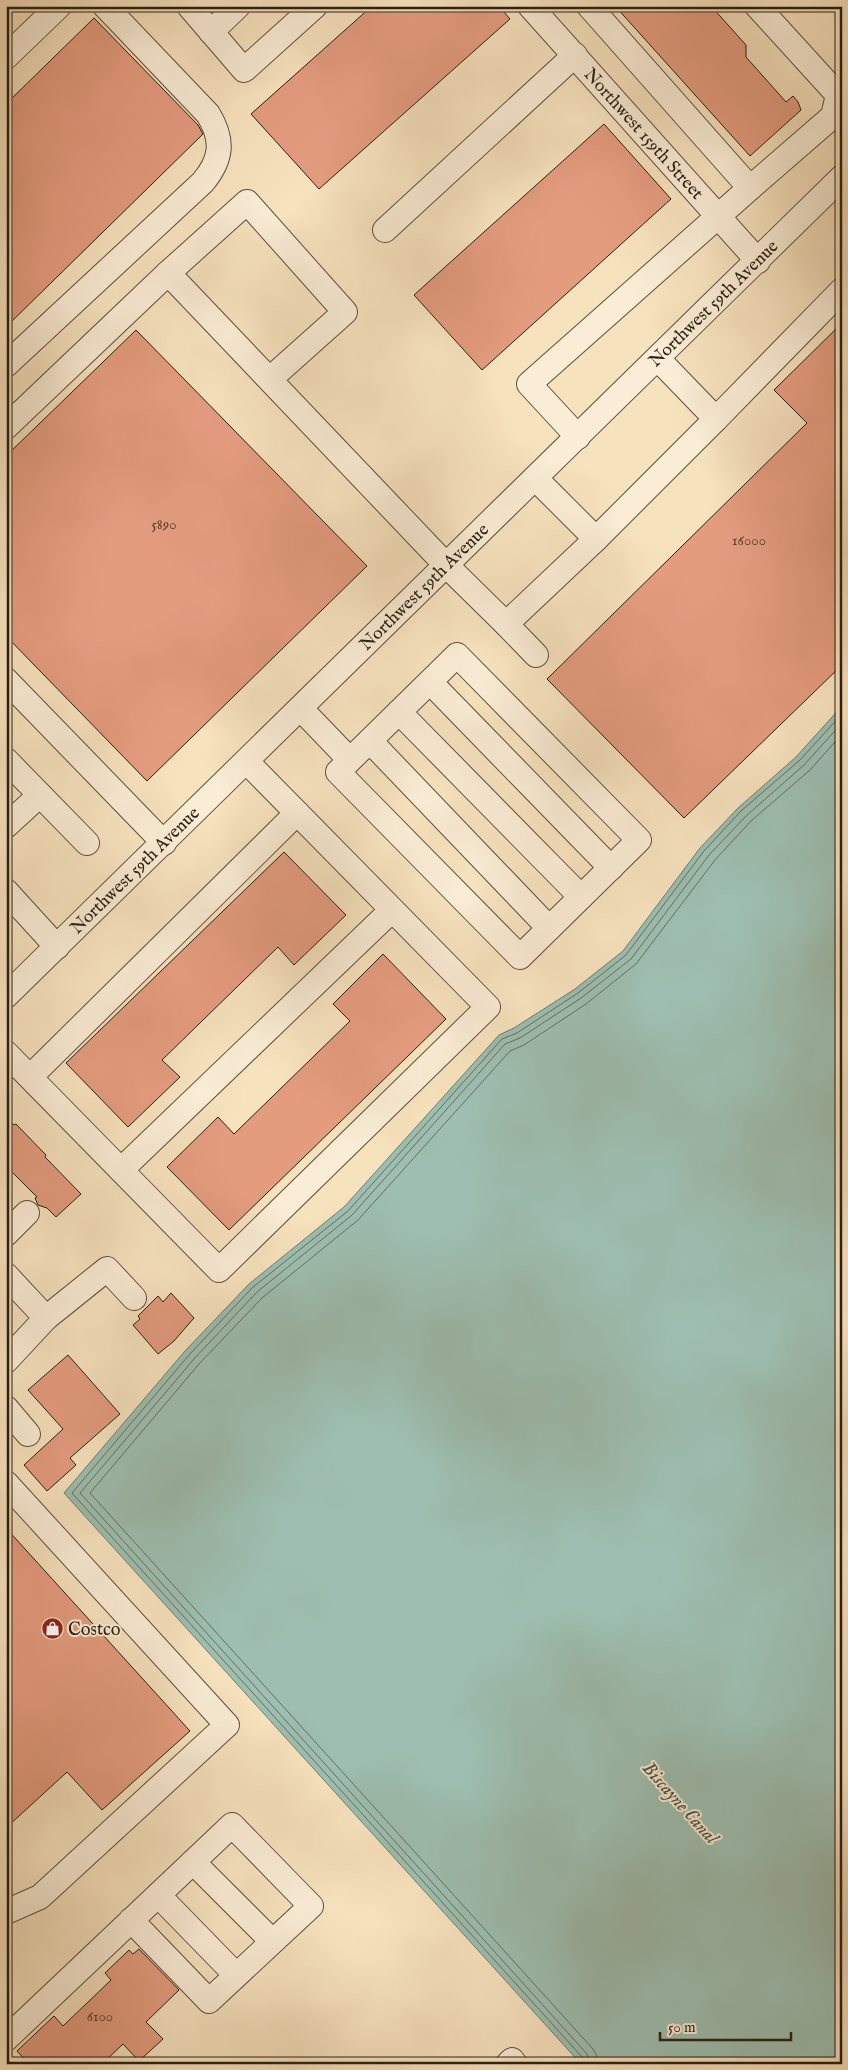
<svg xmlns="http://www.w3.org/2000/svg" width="848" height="2070" font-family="'IM FELL English',serif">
	<rect width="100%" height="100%" fill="#f7e2be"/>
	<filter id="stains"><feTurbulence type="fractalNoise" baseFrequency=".004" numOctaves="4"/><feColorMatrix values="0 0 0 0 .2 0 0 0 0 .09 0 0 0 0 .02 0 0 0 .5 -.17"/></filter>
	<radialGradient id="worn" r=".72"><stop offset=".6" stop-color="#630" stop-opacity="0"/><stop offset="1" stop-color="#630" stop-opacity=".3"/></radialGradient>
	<path fill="#9dbeb0" stroke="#6e7e71" d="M842 706V2064H581L64 1493 185 1351 249 1284 344 1207 499 1035 514 1028 575 989 623 951 700 848 738 808 796 757Z"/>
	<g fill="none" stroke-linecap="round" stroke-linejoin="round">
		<path stroke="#626e61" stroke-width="1" d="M584 2064 583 2058 72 1493 189 1355 252 1288 348 1211 502 1039 517 1033 578 993 626 955 704 851 741 811 800 760 842 714
			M590 2064 587 2054 80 1493 194 1359 257 1292 352 1215 505 1044 520 1038 581 998 631 959 709 855 746 816 804 765 842 723
			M598 2064 597 2056 593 2049 90 1493 199 1364 262 1298 358 1220 510 1051 524 1045 586 1004 636 964 715 860 751 821 810 770 842 734"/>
	</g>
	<path fill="#e49c7f" stroke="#281f12" d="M372 6H499L510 19 319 189 251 114Z
		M615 6H711L746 45V57L786 102 793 96 798 102 801 110 750 156Z
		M94 18 198 125 203 134 6 327V104Z
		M604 124 671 199 482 370 414 295Z
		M842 323V665L684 818 547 679 807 423 774 390Z
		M136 330 367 566 147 781 6 636V456Z
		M284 852 346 915 294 965 278 947 162 1060 180 1077 128 1127 66 1063Z
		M383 954 446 1019 229 1230 167 1167 218 1117 234 1134 350 1021 333 1004Z
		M6 1117 14 1125 16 1124 46 1155 45 1157 81 1194 56 1217 47 1208 38 1205 35 1198 37 1197 6 1166Z
		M171 1293 194 1318 174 1341 158 1354 133 1325 140 1319 138 1316 158 1296 163 1302Z
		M68 1355 120 1414 70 1458 76 1465 47 1491 24 1465 63 1429 28 1390Z
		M6 1528 190 1731 102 1810 67 1772 6 1828Z
		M139 1949 179 1990 146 2022 163 2039 139 2061 123 2044 102 2064H29L17 2051 54 2016 63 2026 111 1980 105 1973 129 1950 133 1954Z"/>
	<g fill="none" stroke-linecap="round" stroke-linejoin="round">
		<defs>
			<g id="minor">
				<path d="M189 6 244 70 315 6"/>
				<path id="s1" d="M530 6 758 261"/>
				<path d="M211 32 238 6"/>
				<path d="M6 57 59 6"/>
				<path d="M750 188 833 116 838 95 757 6"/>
				<path d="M385 230 575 55"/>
				<path d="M168 273 247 202 345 312 270 379"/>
				<path d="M6 365 203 182C222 159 224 140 208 114L105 6"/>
				<path d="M716 419 842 290"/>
				<path d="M6 427 168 273 447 566 506 624 596 539 716 419 658 359"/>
				<path d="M578 437 529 384 750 188 589 6"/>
				<path d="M536 479 596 539"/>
				<path d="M506 624 536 655"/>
				<path d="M6 680 164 843"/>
				<path d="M430 682 611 868"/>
				<path d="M301 709 350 760 457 655 639 840 520 957 338 772 350 760"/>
				<path d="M399 712 581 897"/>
				<path d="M370 741 549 928"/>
				<path d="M6 760 87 843"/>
				<path d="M6 826 40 795"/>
				<path d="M6 891 57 947"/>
				<path id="s2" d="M6 996 842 177"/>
				<path d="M6 1053 219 1270 488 1007 247 762"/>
				<path d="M30 1077 297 813"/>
				<path d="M121 1170 392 910"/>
				<path d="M6 1234 27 1213"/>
				<path d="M6 1275 46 1318 6 1361"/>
				<path d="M46 1318 107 1269 134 1298"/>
				<path d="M6 1408 28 1434"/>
				<path d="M6 1483 227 1725 40 1897 6 1912"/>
				<path d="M193 1862 272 1941"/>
				<path d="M158 1895 236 1975"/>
				<path d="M6 2039 232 1825 311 1906 209 2001 131 1920"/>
				<path d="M508 2064 512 2060 515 2064"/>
			</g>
		</defs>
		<use href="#minor" stroke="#5c503d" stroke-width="26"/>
		<use href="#minor" stroke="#faecd5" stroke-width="24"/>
	</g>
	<defs>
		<symbol id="shop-disc" viewBox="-11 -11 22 22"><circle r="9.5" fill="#8f2418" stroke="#faecd5"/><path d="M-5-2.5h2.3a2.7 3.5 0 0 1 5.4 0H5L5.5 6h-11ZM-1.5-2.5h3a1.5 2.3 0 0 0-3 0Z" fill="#fff"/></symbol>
	</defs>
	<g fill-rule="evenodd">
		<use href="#shop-disc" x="40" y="1616" width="25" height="25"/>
	</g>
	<g text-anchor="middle" stroke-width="4" stroke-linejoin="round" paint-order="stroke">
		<g font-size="15" fill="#573e2d">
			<text x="164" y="529">5890</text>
			<text x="749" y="545">16000</text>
			<text x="100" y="2021">6100</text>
		</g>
		<g font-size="18" fill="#281f12" stroke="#faecd5">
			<text dy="6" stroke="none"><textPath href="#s1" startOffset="171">Northwest 159th Street</textPath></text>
			<text dy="6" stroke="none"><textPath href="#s2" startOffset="990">Northwest 59th Avenue</textPath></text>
			<text dy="6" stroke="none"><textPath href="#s2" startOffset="585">Northwest 59th Avenue</textPath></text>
			<text dy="6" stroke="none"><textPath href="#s2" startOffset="180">Northwest 59th Avenue</textPath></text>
		</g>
		<g font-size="18" fill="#281f12" stroke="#faecd5" text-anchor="start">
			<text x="68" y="1635">Costco</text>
		</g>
		<g font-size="19" font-style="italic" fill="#4b4f41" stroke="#faecd5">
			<text transform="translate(681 1802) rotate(48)" y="7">Biscayne Canal</text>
		</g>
	</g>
	<rect width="848" height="2070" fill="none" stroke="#f7e2be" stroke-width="25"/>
	<rect x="8" y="8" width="833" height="2055" fill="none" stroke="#281f12" stroke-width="2.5"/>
	<rect x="12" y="12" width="823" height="2045" fill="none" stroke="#281f12"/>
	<path d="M660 2032v8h131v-8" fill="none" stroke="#281f12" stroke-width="2.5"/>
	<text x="668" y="2032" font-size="15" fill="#281f12" stroke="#faecd5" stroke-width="4" paint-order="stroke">50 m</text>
	<rect width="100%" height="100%" filter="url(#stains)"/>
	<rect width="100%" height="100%" fill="url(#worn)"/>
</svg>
